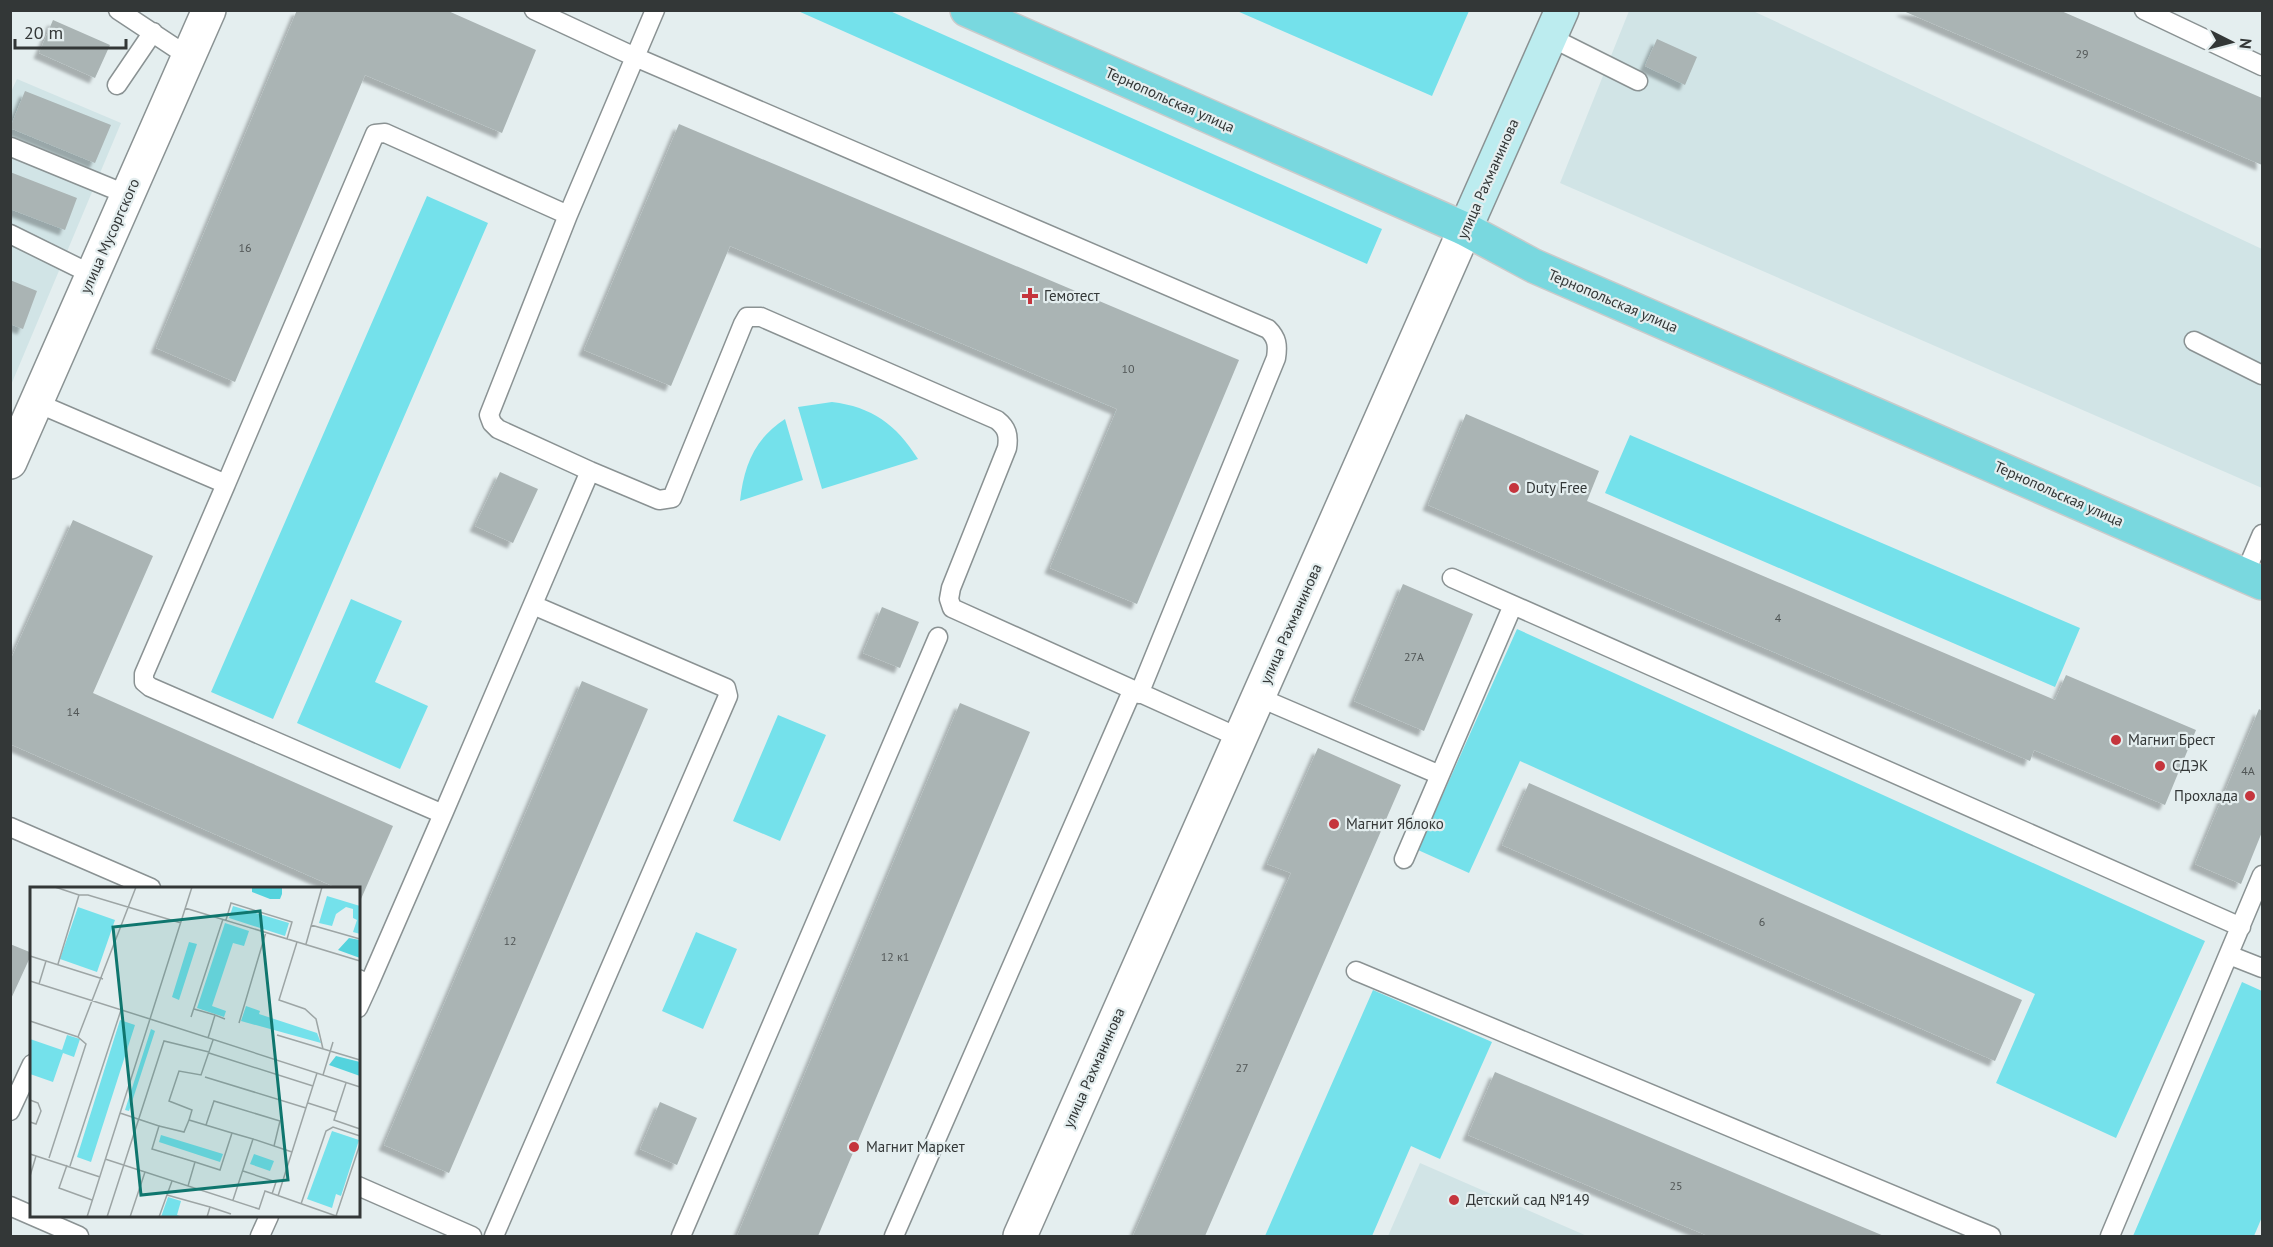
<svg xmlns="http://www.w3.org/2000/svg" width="2273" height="1247" font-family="'PT Sans',sans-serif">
	<defs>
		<filter id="shadow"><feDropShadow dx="-5.5" dy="5.5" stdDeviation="1.5" flood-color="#0004"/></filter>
	</defs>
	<rect width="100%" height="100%" fill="#e4eeef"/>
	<path fill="#d1e4e6" d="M1629 11H1753L2262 249V488L1560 183Z
		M17 79 121 123 11 385 10 94Z
		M1420 1163 1587 1236H1388Z"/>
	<path fill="#74e1eb" d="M798 11H890L1382 229 1367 264Z
		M1237 11 1469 10V11L1432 96Z
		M427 196 488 223 273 719 211 692Z
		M832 402C872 407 896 424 918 459L822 489 798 407Z
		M785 419 803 480 740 501C744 466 754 439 785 419Z
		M1630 435 2080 628 2055 687 1605 493Z
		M351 599 402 621 375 682 428 706 400 769 297 723Z
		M1517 629 2205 941 2116 1138 1996 1083 2035 994 1520 761 1469 873 1418 850Z
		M778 715 826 735 780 841 733 821Z
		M696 932 737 949 703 1029 662 1011Z
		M2242 982 2262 991V1217L2254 1236H2133Z
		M1373 990 1492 1042 1440 1159 1411 1146 1372 1236H1265Z"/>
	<path fill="#aab4b4" filter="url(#shadow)" d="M297 10H446L536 50 502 133 365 75 235 382 156 348Z
		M1901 10H2059L2262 98V165Z
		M53 20 110 45 95 78 39 53Z
		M1657 39 1697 57 1685 85 1645 66Z
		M25 91 111 125 95 163 10 128Z
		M679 124 1239 360 1137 604 1050 568 1117 409 730 246 671 386 584 350Z
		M10 172 77 198 65 230 10 209Z
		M10 280 37 291 23 329 10 324Z
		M1466 414 1599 471 1587 501 2055 700 2066 675 2196 730 2165 805 2034 750 2030 761 1428 505Z
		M500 472 538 489 513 543 475 526Z
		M73 520 153 556 93 693 393 826 361 899 358 898V888H337L10 744V661Z
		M1403 584 1473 614 1424 731 1354 701Z
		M882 607 919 622 900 668 863 653Z
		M582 681 648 709 449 1173 384 1145Z
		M960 703 1030 732 818 1236H737Z
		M2259 709 2262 711V832L2241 884 2195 864Z
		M1318 748 1401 785 1205 1236H1133L1291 873 1267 864Z
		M1529 783 2022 1000 1995 1061 1502 845Z
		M10 944 32 953 10 1001Z
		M1495 1072 1884 1236H1708L1468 1135Z
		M660 1102 697 1118 677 1165 640 1149Z"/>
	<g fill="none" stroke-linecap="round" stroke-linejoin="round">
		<defs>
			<path id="lane" d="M118 10 189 57
				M534 10 635 57 1268 329C1277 338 1278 345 1276 358L1139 694
				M2144 10 2262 66
				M1550 37 1638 81
				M117 85 153 32
				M11 147 128 195
				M10 234 93 275
				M2194 341 2262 375
				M37 403 226 484 375 134 385 133 568 215 655 10
				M590 471 659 500 672 498 743 324 747 317H761L997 420C1007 428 1009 435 1007 448L951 588 949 599 952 608 1240 738
				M226 484 144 674V682L150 687 443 814 369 984 358 979
				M2244 576 2262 534
				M1452 578 2241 927
				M1258 697 1440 775 1404 859
				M1440 775 1513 605
				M443 814 590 471 498 429 492 423 489 415 568 215
				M10 827 151 888
				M2229 955 2262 968
				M1356 971 1991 1236
				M358 1008 369 984
				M10 1111 32 1064
				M358 1186 472 1236
				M10 1206 79 1236
				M260 1236 269 1216
				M494 1236 728 696 726 688 533 605
				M681 1236 938 637
				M894 1236 1132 691
				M2110 1236 2262 875"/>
			<path id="street" d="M10 462 209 10
				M1020 1236 1465 229"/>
			<path id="secondary" d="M1465 229 1562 10"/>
			<path id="primary" d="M967 10 1465 229 1534 266 2262 583"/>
		</defs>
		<use href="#lane" stroke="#8a9293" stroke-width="21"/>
		<use href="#street" stroke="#8a9293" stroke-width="36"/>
		<use href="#secondary" stroke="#8a9293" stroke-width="36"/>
		<use href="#primary" stroke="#cacbcb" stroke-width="36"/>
		<use href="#lane" stroke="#fff" stroke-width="18"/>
		<use href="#street" stroke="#fff" stroke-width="33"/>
		<use href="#secondary" stroke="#bcecef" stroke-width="33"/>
		<use href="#primary" stroke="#79d8df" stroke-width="33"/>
	</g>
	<g fill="#c5353d" stroke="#e4eeef" stroke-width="2">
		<path d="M1027 287h6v6h6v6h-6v6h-6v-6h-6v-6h6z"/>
		<circle cx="1514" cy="488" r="6"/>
		<circle cx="2116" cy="740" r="6"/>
		<circle cx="2160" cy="766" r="6"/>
		<circle cx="2250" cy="796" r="6"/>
		<circle cx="1334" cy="824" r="6"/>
		<circle cx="854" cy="1147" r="6"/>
		<circle cx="1454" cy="1200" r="6"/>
	</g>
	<g text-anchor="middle" stroke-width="4.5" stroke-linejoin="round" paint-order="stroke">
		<g font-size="12" fill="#515656">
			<text x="2082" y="58">29</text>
			<text x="245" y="252">16</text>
			<text x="1128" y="373">10</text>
			<text x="1778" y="622">4</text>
			<text x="1414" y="661">27А</text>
			<text x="73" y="716">14</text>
			<text x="2248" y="775">4А</text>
			<text x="1762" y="926">6</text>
			<text x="510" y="945">12</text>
			<text x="895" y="961">12 к1</text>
			<text x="1242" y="1072">27</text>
			<text x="1676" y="1190">25</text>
		</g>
		<g font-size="15" fill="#333737" stroke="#e4eeef">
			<text transform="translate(1170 100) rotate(24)" y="5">Тернопольская улица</text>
			<text transform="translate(1488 179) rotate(-66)" y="5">улица Рахманинова</text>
			<text transform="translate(110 236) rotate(-66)" y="5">улица Мусоргского</text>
			<text transform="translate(1613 301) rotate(23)" y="5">Тернопольская улица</text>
			<text transform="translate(2059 494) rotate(24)" y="5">Тернопольская улица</text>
			<text transform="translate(1291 624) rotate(-66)" y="5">улица Рахманинова</text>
			<text transform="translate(1094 1068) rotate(-66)" y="5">улица Рахманинова</text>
		</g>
		<g font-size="15" fill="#333737" stroke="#e4eeef" text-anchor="start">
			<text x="1044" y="301">Гемотест</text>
			<text x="1526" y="493">Duty Free</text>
			<text x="2128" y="745">Магнит Брест</text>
			<text x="2172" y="771">СДЭК</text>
			<text x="2238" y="801" text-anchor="end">Прохлада</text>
			<text x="1346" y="829">Магнит Яблоко</text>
			<text x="866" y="1152">Магнит Маркет</text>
			<text x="1466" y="1205">Детский сад №149</text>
		</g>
	</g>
	<g transform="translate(30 887)">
		<rect width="330" height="330" fill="#e4eeef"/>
		<path d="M297 9 330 19V47L323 45 327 33 323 31V22L316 20 306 27 302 39 289 36ZM203 19 259 36 255 49 199 31ZM48 20 85 33 67 85 30 72ZM195 36 219 44 214 59 203 56 182 119 196 124 194 130 167 121ZM159 55 167 57 149 113 142 110ZM216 119 230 124 229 127 287 146 291 156 211 134ZM90 133 105 138 61 275 47 270ZM121 142 125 144 99 224 95 223ZM37 148 50 152 44 170 33 166 23 195 0 187V152L32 163ZM302 244 329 253 311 309 306 307 302 321 277 312ZM131 248 193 267 190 275 129 255ZM224 267 244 274 240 284 220 277ZM138 310 151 314 147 328 153 330H131Z" fill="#74e1eb"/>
		<path d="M222 0H252V7L250 12H240L222 5ZM319 51 330 53V71L308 63ZM306 169 330 175V189L299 178Z" fill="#54d3dd"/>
		<path fill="none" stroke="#9da5a5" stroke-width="1.5" d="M25 0 49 8M155 21 330 74M196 33 201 16 262 35 257 52M281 38 330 52M267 55 249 113 275 122 286 132 293 162M276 57 292 0M0 69 16 74 9 97M16 74 73 92M28 77 49 8H58L151 36M0 94 120 132M164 122 185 128M161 130 193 32M120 132 330 200M0 134 48 150M209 136 236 45M247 148 330 173M178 151 185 128 195 132M179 166 283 199M293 188 303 155M175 190 276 221M316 196 304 233 330 242M0 213 8 216 11 224 6 237 0 235M278 216 306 225M90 226 129 239 122 262 165 275 158 299M159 233 162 223 139 214 149 184 171 188 183 153M176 238 184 214 250 234 244 259M129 239 154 245 159 233 202 246M223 252 262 265M0 267 70 290M19 271 56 157 48 150 106 0M75 272 229 322 235 304 309 330M165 275 190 283 202 246 223 252 203 313M37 278 29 301 62 313M40 279 91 123M213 284 246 295 242 307M0 289 6 269M137 308 180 320M248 309 287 186M271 317 296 244 303 240 330 249M306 329 330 257M57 330 162 0M77 330 134 154 179 165M100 330 115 285M129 330 142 294M177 330 180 320 201 327"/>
		<path fill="#0f766e" fill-opacity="0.15" stroke="#0f766e" stroke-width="3" d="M230 24 258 293 111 308 83 40Z"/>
		<rect width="330" height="330" fill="none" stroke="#333737" stroke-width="3"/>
	</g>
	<rect width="2273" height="1247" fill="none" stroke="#333737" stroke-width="24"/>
	<g transform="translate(2231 42) rotate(96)" stroke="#e4eeef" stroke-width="4.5" paint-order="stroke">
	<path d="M0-4.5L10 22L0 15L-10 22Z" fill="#333737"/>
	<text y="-9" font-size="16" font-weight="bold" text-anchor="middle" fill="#333737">N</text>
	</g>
	<path d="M15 39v9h111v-9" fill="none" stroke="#333737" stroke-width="3"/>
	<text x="24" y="39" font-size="18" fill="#333737" stroke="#e4eeef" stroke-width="4.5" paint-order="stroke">20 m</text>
</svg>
